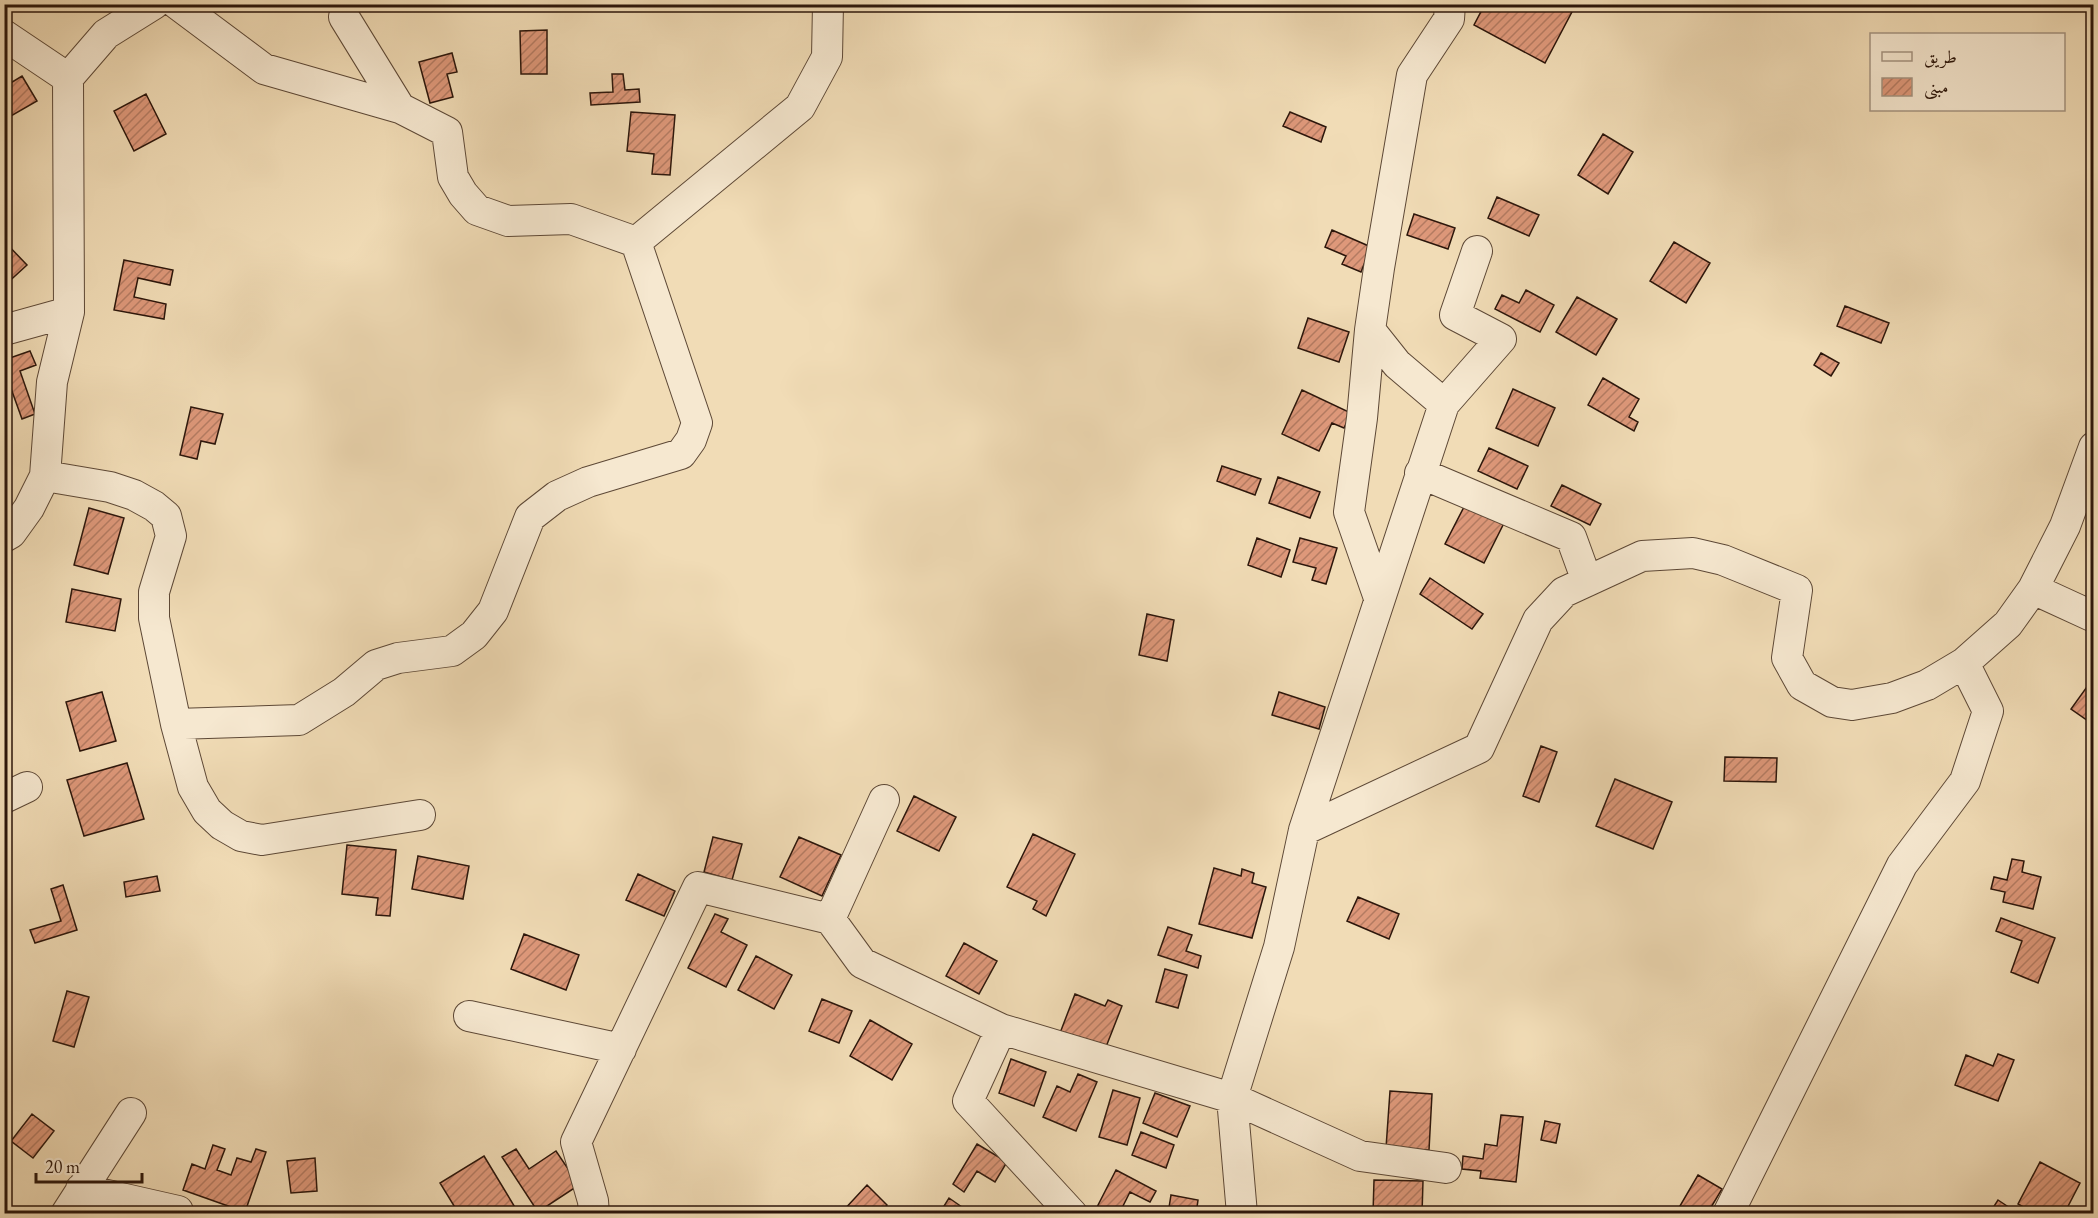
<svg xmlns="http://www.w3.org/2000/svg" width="2098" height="1218" font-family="'EB Garamond',Amiri,serif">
	<defs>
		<pattern id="building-hatch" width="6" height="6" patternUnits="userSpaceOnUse" patternTransform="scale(1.5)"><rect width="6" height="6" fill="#de987a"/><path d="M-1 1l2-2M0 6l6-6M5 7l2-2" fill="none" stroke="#b47b62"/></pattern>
	</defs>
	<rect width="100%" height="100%" fill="#f1dcb6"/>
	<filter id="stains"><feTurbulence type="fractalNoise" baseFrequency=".00333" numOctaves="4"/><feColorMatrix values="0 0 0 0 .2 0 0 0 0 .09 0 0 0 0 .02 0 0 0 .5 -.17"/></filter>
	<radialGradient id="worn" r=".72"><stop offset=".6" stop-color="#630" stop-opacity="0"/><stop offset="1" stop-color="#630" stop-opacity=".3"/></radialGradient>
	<path fill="url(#building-hatch)" stroke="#2c160b" stroke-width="1.5" d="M1485 4H1567L1574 8 1545 63 1474 25Z
		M547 30V74H521L520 31Z
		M452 53 457 72 447 74 453 97 430 103 419 62Z
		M612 74H623L625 90 639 89 640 102 591 105 590 93 613 92Z
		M22 76 37 101 4 120V87Z
		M146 94 166 134 134 151 114 111Z
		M631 112 675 115 670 175 652 174 654 154 627 151Z
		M1290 112 1326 127 1321 142 1283 126Z
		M1603 134 1633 152 1608 194 1578 175Z
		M1497 197 1539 215 1529 236 1488 218Z
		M1414 214 1455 228 1448 249 1407 235Z
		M1332 230 1371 247 1361 272 1342 264 1346 256 1325 247Z
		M4 241 27 265 4 286Z
		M1674 242 1710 263 1686 303 1650 281Z
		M124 260 173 270 170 285 138 278 134 297 166 304 164 319 114 310Z
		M1526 290 1554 305 1540 332 1495 309 1502 295 1519 303Z
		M1577 297 1617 319 1596 355 1556 332Z
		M1845 306 1889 323 1881 343 1837 326Z
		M1308 318 1349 332 1339 362 1298 348Z
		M30 351 36 365 20 371 35 414 22 419 4 369V360Z
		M1821 353 1839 363 1831 376 1814 365Z
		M1603 378 1639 399 1629 417 1638 422 1634 431 1588 405Z
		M1513 389 1555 408 1538 446 1496 428Z
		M1302 390 1351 413 1344 428 1332 423 1319 451 1282 434Z
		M191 407 223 414 215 444 201 441 197 459 180 455Z
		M1489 448 1528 466 1517 489 1478 471Z
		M1222 466 1261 479 1255 495 1217 481Z
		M1278 477 1320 492 1310 518 1269 503Z
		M1562 485 1601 504 1590 525 1551 506Z
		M1466 503 1504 523 1484 563 1445 544Z
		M89 508 124 518 108 574 74 565Z
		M1257 538 1290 550 1281 577 1248 565Z
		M1300 538 1337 548 1326 584 1312 580 1316 568 1293 562Z
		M1430 578 1483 614 1472 629 1420 594Z
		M72 589 121 599 115 631 66 622Z
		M1147 614 1174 620 1167 661 1139 655Z
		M2094 677V725L2071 709Z
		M102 692 116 741 80 751 66 702Z
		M1279 692 1325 707 1319 729 1272 715Z
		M1541 746 1557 752 1539 802 1523 796Z
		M1725 757 1777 758 1776 782 1724 781Z
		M127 763 144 819 84 836 67 780Z
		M1615 779 1672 802 1653 849 1596 826Z
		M914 796 956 817 939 851 897 831Z
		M1033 834 1075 854 1046 916 1033 909 1037 901 1007 887Z
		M713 837 742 844 732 880 704 872Z
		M799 837 841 855 822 896 780 877Z
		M347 845 396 850 390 916 376 915 378 898 342 894Z
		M418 856 469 866 463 899 412 889Z
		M2012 859 2024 861 2022 872 2041 877 2033 909 2003 902 2005 892 1991 889 1994 877 2007 880Z
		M1214 868 1241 876 1242 869 1254 873 1252 883 1266 887 1252 938 1199 924Z
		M638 874 675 891 664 916 626 900Z
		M157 876 160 891 126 897 124 882Z
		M63 885 77 930 35 943 30 930 61 921 51 889Z
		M1358 897 1399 914 1389 939 1347 921Z
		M715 914 728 919 721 932 747 945 726 987 688 968Z
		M2001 918 2055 938 2038 983 2011 972 2022 941 1996 931Z
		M1168 927 1192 935 1186 951 1201 956 1198 968 1158 955Z
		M524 934 579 955 566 990 511 969Z
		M964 943 997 961 979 994 946 976Z
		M756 956 792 975 774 1009 738 990Z
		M1165 969 1187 975 1178 1008 1156 1002Z
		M67 991 89 997 74 1047 53 1041Z
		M1075 994 1105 1006 1108 1000 1122 1006 1104 1052 1060 1033Z
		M822 999 852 1011 839 1043 809 1031Z
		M870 1020 912 1044 892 1080 850 1056Z
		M1998 1054 2014 1060 1998 1101 1955 1085 1966 1055 1993 1066Z
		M1011 1059 1046 1072 1034 1106 999 1093Z
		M1078 1074 1097 1082 1076 1131 1043 1117 1057 1086 1070 1092Z
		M1113 1090 1140 1098 1127 1145 1099 1137Z
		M1390 1091 1432 1094 1429 1150 1386 1148Z
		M1155 1093 1190 1106 1177 1137 1143 1123Z
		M32 1114 54 1131 33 1158 11 1141Z
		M1501 1115 1523 1117 1516 1182 1480 1178 1481 1171 1462 1169 1463 1156 1483 1159 1485 1144 1497 1146Z
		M1545 1121 1560 1124 1556 1143 1541 1140Z
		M1141 1132 1174 1145 1166 1168 1132 1155Z
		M977 1144 1007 1162 995 1182 977 1171 964 1192 953 1184Z
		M213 1145 225 1149 217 1170 231 1175 237 1158 251 1162 256 1149 266 1152 245 1212 183 1190 192 1164 205 1169Z
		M516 1149 529 1169 556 1151 579 1185 538 1212 502 1157Z
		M484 1156 516 1209 509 1214H459L440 1183Z
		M315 1158 317 1191 291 1193 287 1161Z
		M2040 1162 2080 1183 2064 1214H2036L2018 1204Z
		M1116 1170 1156 1191 1150 1202 1130 1192 1121 1210 1127 1214H1099L1095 1211Z
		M1698 1175 1722 1189 1707 1214H1681L1677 1211Z
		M1374 1180 1423 1181 1422 1214H1373Z
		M867 1185 887 1205 879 1214H844L842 1212Z
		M1171 1195 1198 1200 1196 1214H1168Z
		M949 1198 972 1214H939Z
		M1998 1200 2019 1214H1989Z"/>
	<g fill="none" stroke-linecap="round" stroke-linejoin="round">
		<defs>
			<path id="street" d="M177 4 264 69 400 108 447 132 453 177 463 194 477 210 508 221 571 219 636 242
				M344 17 400 108
				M4 35 68 78
				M4 330 69 312
				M1370 330 1362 418 1349 512 1379 598
				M1444 404 1397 364 1370 330 1379 268 1412 75 1449 19 1450 4
				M1420 473 1571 537 1587 581
				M45 476 110 487 134 495 154 506 166 516 171 536 154 592V618L176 724 193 787 207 811 222 825 241 836 262 840 420 815
				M4 537 11 533 29 508 45 476 52 382 69 312 68 78 106 34 154 4
				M2033 589 2094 617
				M176 724 299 720 344 692 376 665 398 658 452 651 474 635 493 611 530 517 557 496 588 482 681 454 691 440 697 423 636 242 800 107 827 57 828 4
				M4 798 27 787
				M1304 830 1479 748 1538 620 1564 592 1642 556 1693 553 1723 560 1797 590 1787 658 1802 685 1832 702 1852 705 1892 698 1927 685 1964 663 2008 624 2033 589 2065 526 2094 447
				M830 919 884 800
				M469 1016 621 1049
				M1001 1029 968 1101 1072 1214
				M81 1189 178 1211
				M66 1214 131 1113
				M594 1214 593 1201 576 1142 698 887 830 919 862 963 1001 1029 1232 1098 1360 1156 1446 1168
				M1242 1214 1232 1098 1279 947 1304 830 1444 404 1501 339 1455 315 1477 251
				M1728 1214 1902 865 1965 781 1988 711 1964 663"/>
		</defs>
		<use href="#street" stroke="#5d4836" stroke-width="32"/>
		<use href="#street" stroke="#f6e8d0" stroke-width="30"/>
	</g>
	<rect width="2098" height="1218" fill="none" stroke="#f1dcb6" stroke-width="24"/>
	<rect x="6" y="6" width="2086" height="1206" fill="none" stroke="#2c160b" stroke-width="3"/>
	<rect x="12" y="12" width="2074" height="1194" fill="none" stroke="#2c160b" stroke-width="1.5"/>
	<rect x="1870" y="33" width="195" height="78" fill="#f6e8d0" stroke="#a59481" stroke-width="1.5"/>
	<rect x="1882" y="52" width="30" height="9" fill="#f6e8d0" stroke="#a59481" stroke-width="1.5"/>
	<text x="1924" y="63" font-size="18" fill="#2c160b">طريق</text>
	<rect x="1882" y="78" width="30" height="18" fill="url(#building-hatch)" stroke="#a59481" stroke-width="1.5"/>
	<text x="1924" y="93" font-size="18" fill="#2c160b">مبنى</text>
	<path d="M36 1173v9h106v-9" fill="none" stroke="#2c160b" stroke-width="3"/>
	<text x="45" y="1173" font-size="18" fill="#2c160b" stroke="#f6e8d0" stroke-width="4.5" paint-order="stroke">20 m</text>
	<rect width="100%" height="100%" filter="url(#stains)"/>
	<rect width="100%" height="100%" fill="url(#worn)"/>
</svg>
